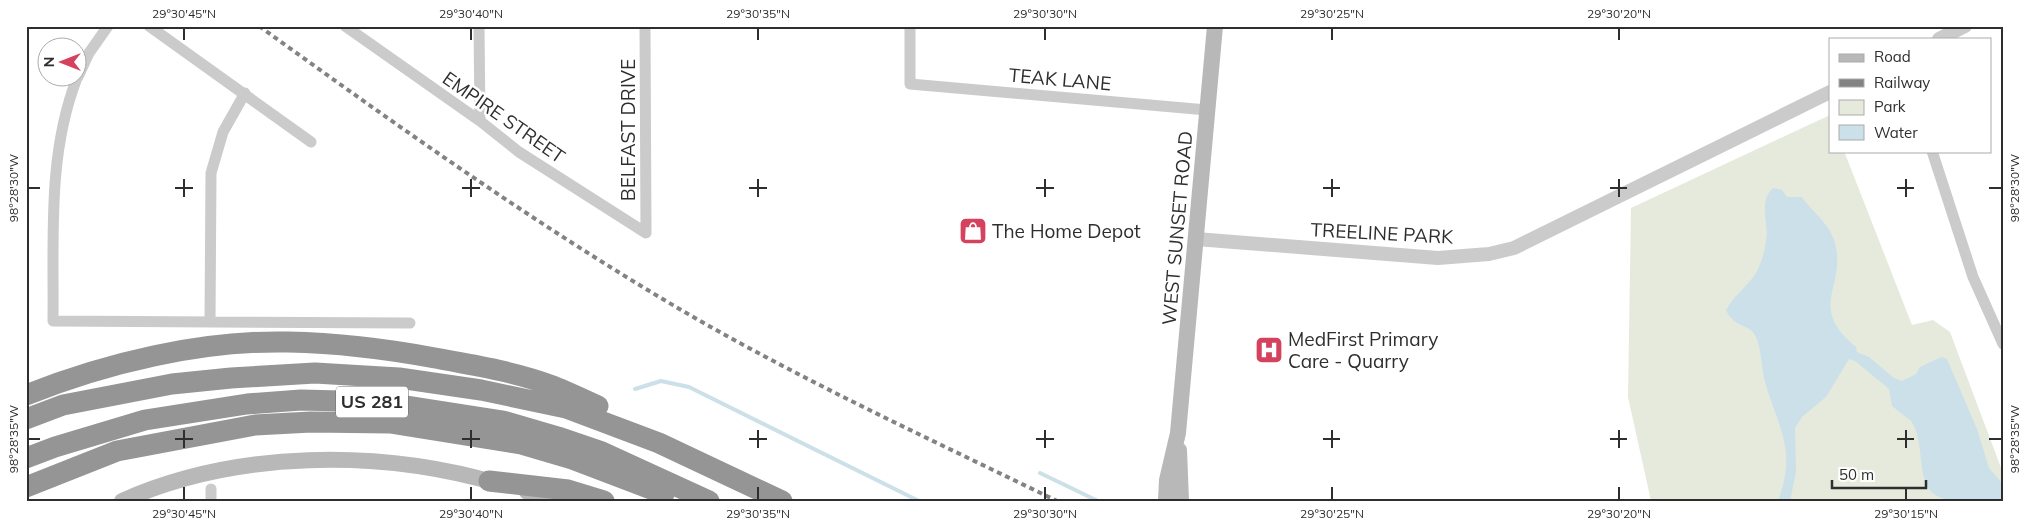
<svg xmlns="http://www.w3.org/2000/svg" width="2029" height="527" font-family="Mulish,sans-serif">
	<rect width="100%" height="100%" fill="#fff"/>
	<path fill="#e6eadd" d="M1830 115V151H1844L1912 325 1933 320 1950 332 2003 473V501H1651L1628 397 1631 208Z"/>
	<path fill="#cbe0e8" d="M1773 188 1782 190 1787 197H1802C1812 212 1829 223 1834 240 1849 286 1805 305 1856 347L1857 352 1869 357 1894 378 1902 381 1916 374 1920 367 1928 363 1942 357 1947 359 1977 429 1989 468 2003 484V501C1978 501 1931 510 1924 478 1920 462 1921 444 1915 428L1911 421 1892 406 1889 389 1855 361 1849 359 1826 397 1802 417 1795 428 1796 472 1790 501H1778C1797 450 1779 430 1765 382 1761 368 1762 351 1756 337 1750 323 1734 329 1726 310 1734 295 1747 287 1756 273 1761 264 1765 251 1766 240 1769 223 1758 201 1773 188Z"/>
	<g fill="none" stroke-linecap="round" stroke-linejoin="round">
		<path stroke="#cbe0e8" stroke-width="4" d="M635 389 661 381 689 387 919 501
			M1040 473 1098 501"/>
		<path stroke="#cbcbcb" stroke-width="11" d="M149 26 311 142
			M345 26 480 121 519 152 646 233
			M479 26 480 121
			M645 26 646 233
			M910 26V84L1207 110
			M78 77 89 53 108 26
			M77 78C47 155 54 239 53 321L410 323
			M1932 151 1973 277 2003 344
			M210 321 211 173 223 132 245 93
			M211 501V489"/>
		<path stroke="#cbcbcb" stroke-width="14" d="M1939 39 1965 26
			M1196 239 1438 258 1489 254 1514 248 1830 92"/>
		<path stroke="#b8b8b8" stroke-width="16" d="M1179 450 1181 501
			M527 492 554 501
			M122 501C236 450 380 449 499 484
			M1166 501 1167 480 1178 433 1215 26"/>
		<path stroke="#959595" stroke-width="21" d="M26 395C106 363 202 340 288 342 338 343 387 349 435 358 474 365 516 372 553 386 568 392 583 399 598 406
			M26 419 63 405 172 384 231 378 315 373 399 378 481 390 566 408 659 443 782 501
			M26 458 55 447 145 420 247 404 301 400 381 402 503 421 558 437 602 452 709 501
			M489 481 568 490 604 501
			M26 487 117 451 255 425 311 422 390 423 521 444 572 459 664 494"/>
		<path stroke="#838383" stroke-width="4" stroke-dasharray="5 4" stroke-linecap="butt" d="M259 26C392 122 525 217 666 301 792 376 926 437 1057 501"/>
	</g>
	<path fill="none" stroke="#2e2e2e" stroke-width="2" d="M184 28V40M471 28V40M758 28V40M1045 28V40M1332 28V40M1619 28V40M184 179V197M471 179V197M758 179V197M1045 179V197M1332 179V197M1619 179V197M1906 179V197M28 188H40M175 188H193M462 188H480M749 188H767M1036 188H1054M1323 188H1340M1610 188H1627M1897 188H1914M1989 188H2002M184 430V448M471 430V448M758 430V448M1045 430V448M1332 430V448M1619 430V448M1906 430V448M28 439H40M175 439H193M462 439H480M749 439H767M1036 439H1054M1323 439H1340M1610 439H1627M1897 439H1914M1989 439H2002M184 487V500M471 487V500M758 487V500M1045 487V500M1332 487V500M1619 487V500M1906 487V500"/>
	<defs>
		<symbol id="shop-square" viewBox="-11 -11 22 22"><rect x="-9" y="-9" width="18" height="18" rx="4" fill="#d4425d" stroke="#fff"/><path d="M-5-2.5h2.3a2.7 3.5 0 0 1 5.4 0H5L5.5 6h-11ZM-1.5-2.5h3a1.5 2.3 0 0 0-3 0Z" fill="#fff"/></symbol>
		<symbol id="hospital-square" viewBox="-11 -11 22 22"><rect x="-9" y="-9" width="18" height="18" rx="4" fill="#d4425d" stroke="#fff"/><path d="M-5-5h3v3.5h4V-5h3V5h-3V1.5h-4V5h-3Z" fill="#fff"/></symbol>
	</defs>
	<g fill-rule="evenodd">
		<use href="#shop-square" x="957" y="215" width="32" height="32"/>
		<use href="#hospital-square" x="1253" y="334" width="32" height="32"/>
	</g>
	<g text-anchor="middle" stroke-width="5" stroke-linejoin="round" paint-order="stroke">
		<rect fill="#fff" stroke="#6d6d6d" stroke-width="1" x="336" y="386.5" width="72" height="31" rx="4"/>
		<g font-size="18" font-weight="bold" fill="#2e2e2e">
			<text x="372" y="408">US 281</text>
		</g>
		<g font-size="19" fill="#2e2e2e" stroke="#fff">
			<text transform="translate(1060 79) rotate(5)" y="7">TEAK LANE</text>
			<text transform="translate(504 117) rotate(35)" y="7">EMPIRE STREET</text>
			<text transform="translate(628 130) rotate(-90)" y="7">BELFAST DRIVE</text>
			<text transform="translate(1177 228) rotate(-85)" y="7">WEST SUNSET ROAD</text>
			<text transform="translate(1382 233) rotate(3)" y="7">TREELINE PARK</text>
		</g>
		<g font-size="19" fill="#2e2e2e" stroke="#fff" text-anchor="start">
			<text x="992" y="238">The Home Depot</text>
			<text x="1288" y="346">MedFirst Primary<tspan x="1288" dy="22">Care - Quarry</tspan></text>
		</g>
	</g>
	<rect width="2029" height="527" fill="none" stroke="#ffffff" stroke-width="55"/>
	<rect x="1829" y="38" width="162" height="115" fill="#ffffff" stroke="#ababab"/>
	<rect x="1839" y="54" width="25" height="8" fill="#b8b8b8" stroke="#ababab"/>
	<text x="1874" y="62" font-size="15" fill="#2e2e2e">Road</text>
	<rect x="1839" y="79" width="25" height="8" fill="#838383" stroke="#ababab"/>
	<text x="1874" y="88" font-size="15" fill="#2e2e2e">Railway</text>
	<rect x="1839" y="100" width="25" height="15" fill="#e6eadd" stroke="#ababab"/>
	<text x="1874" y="112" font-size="15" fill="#2e2e2e">Park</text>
	<rect x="1839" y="125" width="25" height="15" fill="#cbe0e8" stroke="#ababab"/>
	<text x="1874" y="138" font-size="15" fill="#2e2e2e">Water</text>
	<g transform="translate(62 62) rotate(270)"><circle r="24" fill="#ffffff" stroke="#ababab"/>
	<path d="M0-4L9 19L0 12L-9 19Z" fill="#d4425d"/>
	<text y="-8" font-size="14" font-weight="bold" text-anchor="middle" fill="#2e2e2e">N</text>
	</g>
	<path d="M1832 480v8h94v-8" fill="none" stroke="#2e2e2e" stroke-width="2.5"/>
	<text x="1839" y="480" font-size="15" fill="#2e2e2e" stroke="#ffffff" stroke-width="4" paint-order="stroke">50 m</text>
	<rect x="28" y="28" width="1974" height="472" fill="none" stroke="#2e2e2e" stroke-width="2"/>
	<g font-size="12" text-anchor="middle" fill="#2e2e2e">
		<text x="184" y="18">29°30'45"N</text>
		<text x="471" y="18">29°30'40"N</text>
		<text x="758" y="18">29°30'35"N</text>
		<text x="1045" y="18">29°30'30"N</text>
		<text x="1332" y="18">29°30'25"N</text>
		<text x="1619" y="18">29°30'20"N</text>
		<text transform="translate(2015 188) rotate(-90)" y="4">98°28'30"W</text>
		<text transform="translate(14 188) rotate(-90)" y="4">98°28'30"W</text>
		<text transform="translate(2015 439) rotate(-90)" y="4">98°28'35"W</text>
		<text transform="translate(14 439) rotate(-90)" y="4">98°28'35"W</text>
		<text x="184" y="518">29°30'45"N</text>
		<text x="471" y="518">29°30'40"N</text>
		<text x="758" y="518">29°30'35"N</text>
		<text x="1045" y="518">29°30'30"N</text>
		<text x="1332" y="518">29°30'25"N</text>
		<text x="1619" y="518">29°30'20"N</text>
		<text x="1906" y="518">29°30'15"N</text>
	</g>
</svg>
